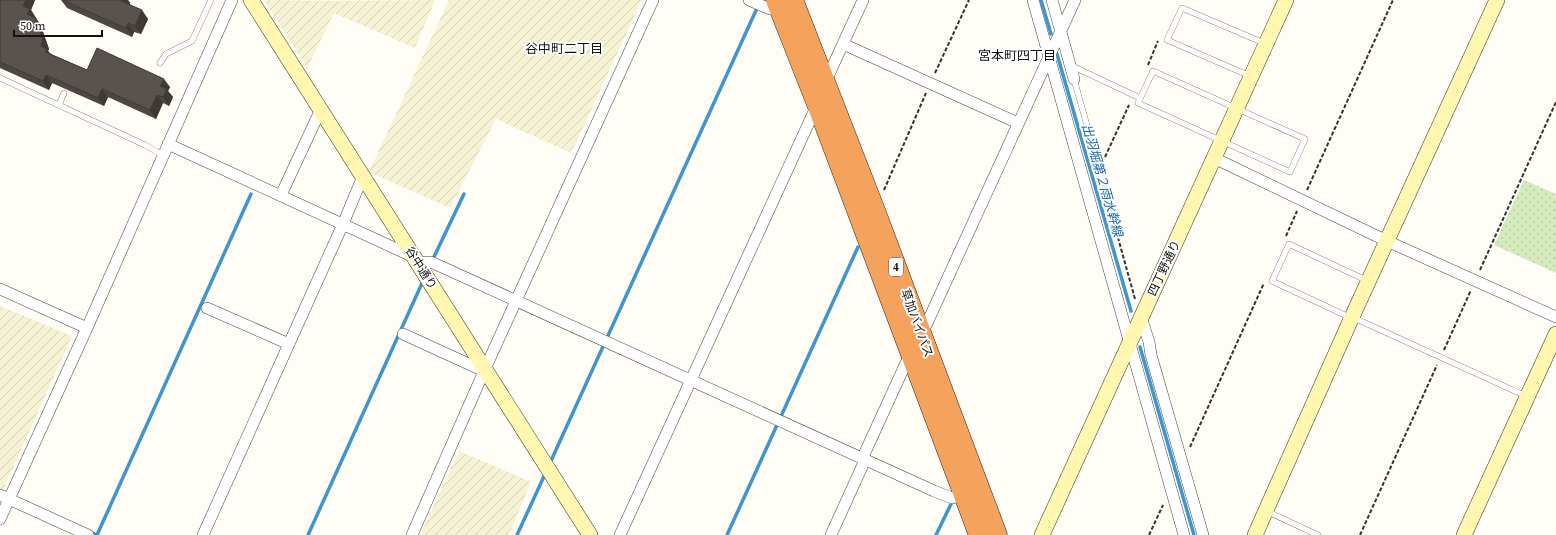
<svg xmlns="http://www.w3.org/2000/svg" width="1556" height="535" font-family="'Source Serif 4','Noto Sans JP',serif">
	<defs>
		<pattern id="farmland-furrows" width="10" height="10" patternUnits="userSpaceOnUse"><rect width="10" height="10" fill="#f6f3d4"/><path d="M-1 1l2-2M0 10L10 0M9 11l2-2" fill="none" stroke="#d2cfb5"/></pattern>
		<pattern id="park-dots" width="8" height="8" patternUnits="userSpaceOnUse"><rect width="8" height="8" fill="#d5ebbd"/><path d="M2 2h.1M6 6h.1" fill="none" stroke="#b6c8a1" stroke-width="1.8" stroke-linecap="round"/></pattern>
	</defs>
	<rect width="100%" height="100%" fill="#fffdf5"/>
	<path fill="url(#farmland-furrows)" d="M264 0 334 1 435 0 415 48 334 13 307 68Z
		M449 0H642L571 153 496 119 450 208 369 172Z
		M0 306 72 336 2 492 0 491Z
		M459 451 531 482 509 535H420Z"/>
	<path fill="url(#park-dots)" d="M1524 180 1556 194V273L1494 245Z"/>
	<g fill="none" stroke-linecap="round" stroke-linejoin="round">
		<path stroke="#3f96cf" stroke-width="3.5" d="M1041 0 1051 34
			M1057 54 1131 311
			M432 261 464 194
			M1140 347 1194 535
			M550 463 758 6
			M90 532 97 535 251 194
			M308 535 423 281
			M517 535 546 472
			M727 535 858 247
			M936 535 951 504"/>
		<defs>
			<path id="lane" d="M160 63 166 54 192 41 211 0
				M1072 66 1140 98
				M1153 71 1305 139 1290 172 1138 103Z
				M1250 76 1167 40 1182 8 1266 44
				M0 78 145 145 163 155
				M1074 79 1103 183
				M59 105 64 93
				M1352 317 1526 396
				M1351 318 1272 281 1289 244 1368 281
				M1266 511 1318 535"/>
			<path id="street" d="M749 0 770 9 779 7
				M1033 0 1184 535
				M1052 0 1074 79
				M843 44 1018 123
				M825 83 863 0
				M168 144 414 257
				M1214 158 1387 241 1556 317
				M281 195 321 109
				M418 263 431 262 934 491 952 498 963 494
				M0 289 87 328
				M207 308 289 344
				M1141 317 1149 342 1151 355 1203 535
				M403 334 484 371
				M922 334 1075 0
				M862 459 911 352
				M0 495 88 535
				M0 519 87 328 232 0
				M203 535 343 224 363 176
				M412 535 485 369 653 0
				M620 535 817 105
				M831 535 865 460"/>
			<path id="secondary" d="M251 0 590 535
				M1042 535 1286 0
				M1255 535 1352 317 1497 0
				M1464 535 1556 334"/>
			<path id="highway" d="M776 0 817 104 979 535
				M793 0 874 208 997 535"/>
		</defs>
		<use href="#lane" stroke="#444" stroke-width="6"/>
		<use href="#street" stroke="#444" stroke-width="12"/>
		<use href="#secondary" stroke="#333" stroke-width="16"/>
		<use href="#highway" stroke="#222" stroke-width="21"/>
		<path stroke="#333" stroke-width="2" stroke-dasharray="4 2" stroke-linecap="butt" d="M1148 65 1158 41
			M935 73 969 0
			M1105 157 1129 105
			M884 190 926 93
			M1307 190 1393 0
			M1105 191 1135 299
			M1286 236 1297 211
			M1480 270 1556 102
			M1444 350 1471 290
			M1190 447 1264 283
			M1149 535 1163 505
			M1360 535 1437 365"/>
		<use href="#lane" stroke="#fff" stroke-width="5.5"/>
		<use href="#street" stroke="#fff" stroke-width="11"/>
		<use href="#secondary" stroke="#fff6b0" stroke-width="15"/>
		<use href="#highway" stroke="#f5a25d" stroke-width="20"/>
	</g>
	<path fill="#4d4742" d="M0 0H35L31 10 41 26 49 49 48 51 51 54 87 70 170 87 168 91 173 97 169 106 163 103 156 119 108 97 104 106 52 83 49 90 0 68Z
		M61 0H128L130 3 129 5 148 19 141 34 134 32 132 37 67 8Z"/>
	<path fill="#3f3936" d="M26 0H35L31 10 41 26 49 49 48 51 53 57 52 60 41 46 27 14 23 6Z
		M121 0H128L130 3 127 10 121 1Z
		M142 10 148 19 141 34 135 26Z
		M128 23 134 32 132 37 126 28Z
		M46 75 52 83 49 90 43 81Z
		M164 79 170 87 168 91 173 97 169 106 163 97 160 86Z
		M102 89 108 97 104 106 98 98Z
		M157 95 163 103 156 119 150 110Z"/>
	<path fill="#5a524d" stroke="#3f3936" d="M0 0H26L23 6 30 9 27 14 35 18 43 40 41 46 47 49 45 52 87 70 97 48 164 79 160 86 167 89 163 97 157 95 150 110 102 89 98 98 46 75 43 81 0 62Z
		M62 0H121V1L142 10 135 26 128 23 126 28Z"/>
	<g text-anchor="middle" stroke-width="4" stroke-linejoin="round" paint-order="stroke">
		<rect fill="#fff" stroke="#585858" stroke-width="1" x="889" y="258" width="14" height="18" rx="3"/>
		<g font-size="11" font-weight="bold" fill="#111">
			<text x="896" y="271">4</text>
		</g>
		<g font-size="12" fill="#111" stroke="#fff">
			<text transform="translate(421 268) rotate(58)" y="4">谷中通り</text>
			<text transform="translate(1164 268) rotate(-65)" y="4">四丁野通り</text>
			<text transform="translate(917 323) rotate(70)" y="4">草加バイパス</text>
		</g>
		<g font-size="13" fill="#111" stroke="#fff">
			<text x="564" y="53">谷中町二丁目</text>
			<text x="1017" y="60">宮本町四丁目</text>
		</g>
		<g font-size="13" font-style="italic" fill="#1768a6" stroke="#fff">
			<text transform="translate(1103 180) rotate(74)" y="5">出羽堀第２雨水幹線</text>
		</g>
	</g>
	<path d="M14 30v6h88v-6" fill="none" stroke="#111111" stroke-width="2"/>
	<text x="20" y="30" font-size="12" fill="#111111" stroke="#ffffff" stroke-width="3" paint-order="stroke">50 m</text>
</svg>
